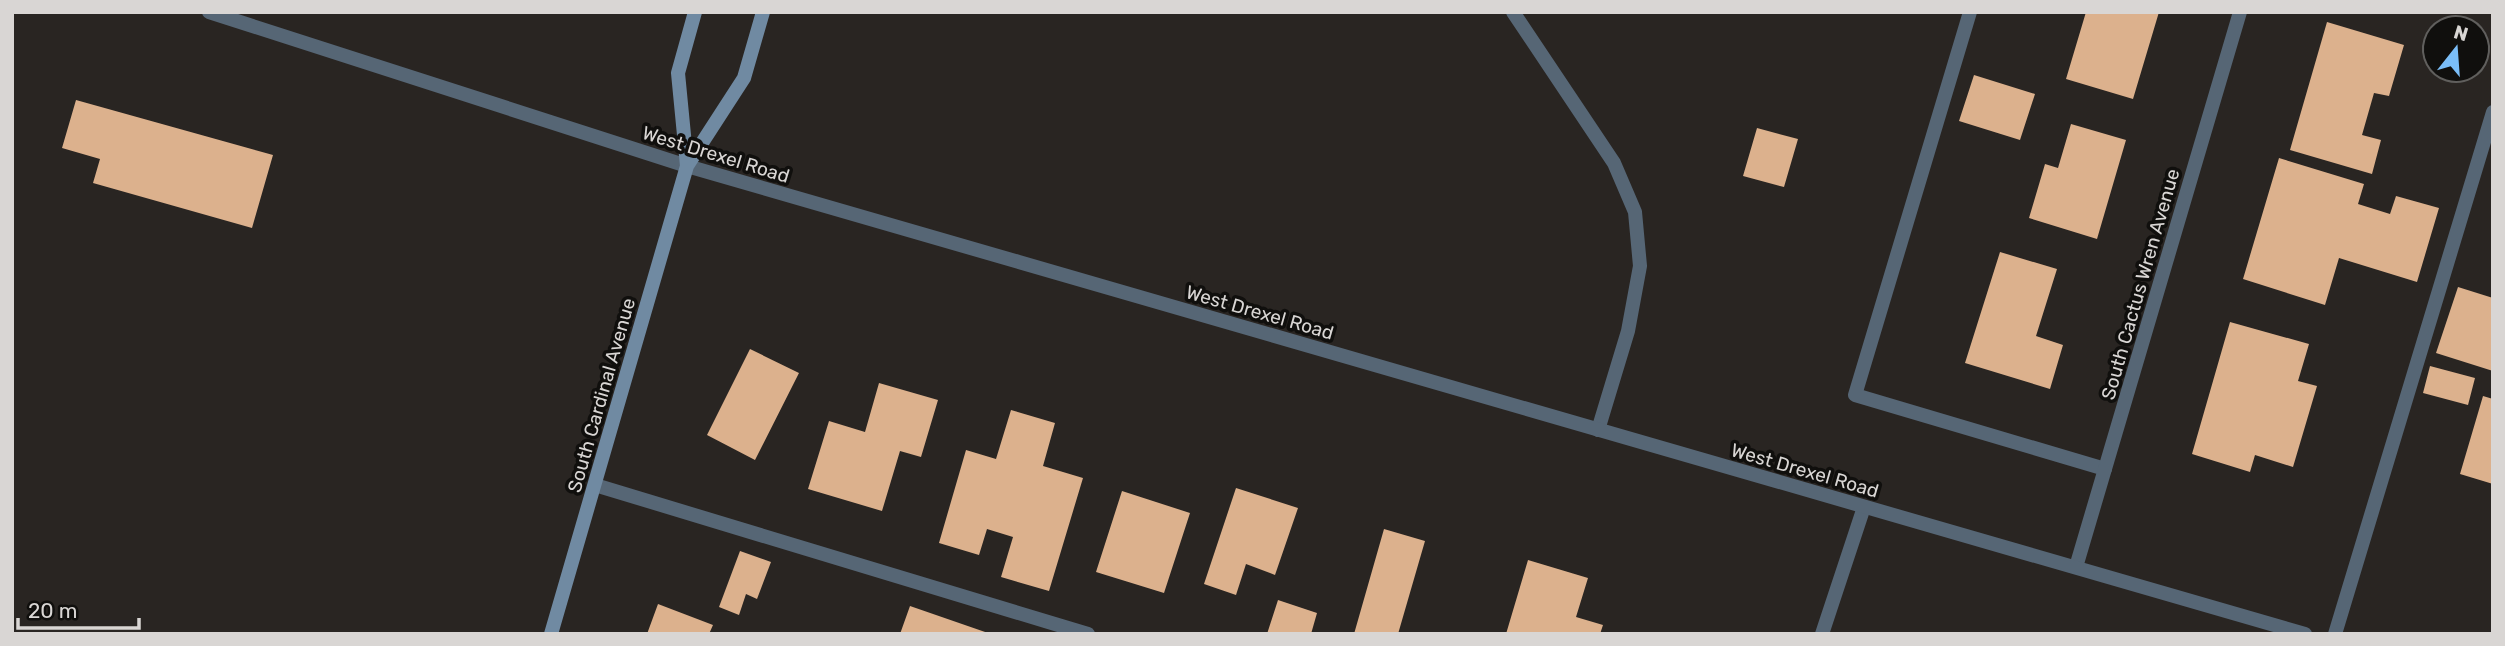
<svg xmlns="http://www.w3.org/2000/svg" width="2505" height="646" font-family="Rubik,sans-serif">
	<rect width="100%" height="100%" fill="#292522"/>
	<path fill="#dcb18d" d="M2086 12H2159L2133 99 2066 79Z
		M2327 22 2404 45 2389 96 2374 93 2362 135 2381 140 2372 174 2290 150Z
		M1974 75 2035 94 2020 140 1959 121Z
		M76 100 273 155 252 228 93 183 100 159 62 148Z
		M2071 124 2126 140 2097 239 2029 218 2045 164 2058 168Z
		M1757 128 1798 139 1784 187 1743 176Z
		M2279 158 2364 184 2358 204 2390 214 2396 196 2439 208 2417 282 2339 258 2325 305 2243 279Z
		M2000 252 2057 269 2036 336 2063 345 2050 389 1965 363Z
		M2458 287 2493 298V371L2436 353Z
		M2230 322 2309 344 2298 381 2317 386 2293 467 2255 455 2250 472 2192 454Z
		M750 349 799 373 755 460 707 435Z
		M2430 366 2475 378 2468 405 2423 393Z
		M879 383 938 400 921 457 900 451 882 511 808 489 829 421 865 432Z
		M2483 396 2493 399V484L2460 474Z
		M1011 410 1055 423 1043 466 1083 478 1049 591 1001 577 1013 537 987 529 979 555 939 543 966 450 996 459Z
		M1236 488 1298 508 1275 575 1246 564 1236 595 1204 584Z
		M1122 491 1190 513 1164 593 1096 572Z
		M1384 529 1425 541 1398 634H1354Z
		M740 551 771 562 757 599 746 594 739 615 719 607Z
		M1528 560 1588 578 1576 617 1603 625 1600 634H1506Z
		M1278 600 1317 613 1311 634H1267Z
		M658 604 713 625 709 634H647Z
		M910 606 988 633V634H900Z"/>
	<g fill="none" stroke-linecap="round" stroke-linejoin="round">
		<path stroke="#566675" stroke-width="14" d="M1513 12 1614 163 1635 212 1640 266 1628 331 1598 430
			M1970 12 1855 395 2105 469
			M595 485 1088 634
			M2335 634 2493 112"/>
		<path stroke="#566675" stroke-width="14" d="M2076 567 2240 12
			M1822 634 1864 507"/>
		<path stroke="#566675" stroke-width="14" d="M209 12 687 166 2305 634"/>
		<path stroke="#708aa2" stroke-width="14" d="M687 166 678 73 695 12
			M551 634 687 166 744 78 763 12"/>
	</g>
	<g text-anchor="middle" stroke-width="7" stroke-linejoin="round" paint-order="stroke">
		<g font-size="19" fill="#d9d6d4" stroke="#100f0d">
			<text transform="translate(716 154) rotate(17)" y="7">West Drexel Road</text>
			<text transform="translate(2140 284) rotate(-74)" y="7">South Cactus Wren Avenue</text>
			<text transform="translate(1260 312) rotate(16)" y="7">West Drexel Road</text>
			<text transform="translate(601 395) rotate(-74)" y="7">South Cardinal Avenue</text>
			<text transform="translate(1805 470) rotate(16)" y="7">West Drexel Road</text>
		</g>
	</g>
	<rect width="2505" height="646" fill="none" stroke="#d9d6d4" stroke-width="28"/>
	<g transform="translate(2456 49) rotate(17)"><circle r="33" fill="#100f0d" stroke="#605f5d" stroke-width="2"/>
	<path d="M0-5L12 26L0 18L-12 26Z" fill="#7bbef8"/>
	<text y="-10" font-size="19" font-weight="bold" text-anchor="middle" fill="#d9d6d4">N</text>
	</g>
	<path d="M18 618v10h121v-10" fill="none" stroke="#d9d6d4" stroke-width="3.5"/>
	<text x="28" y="618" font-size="21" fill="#d9d6d4" stroke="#100f0d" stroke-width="5" paint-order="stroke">20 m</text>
</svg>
